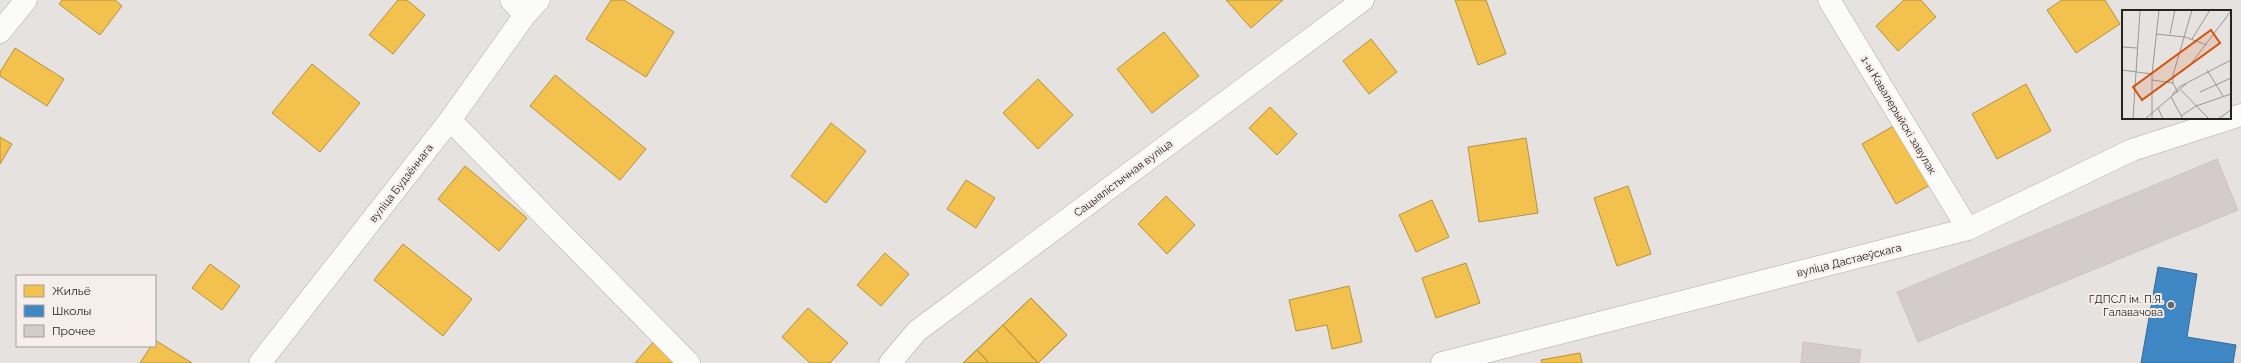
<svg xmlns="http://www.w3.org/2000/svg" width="2241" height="363" font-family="Raleway,sans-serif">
	<rect width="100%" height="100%" fill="#e6e2e0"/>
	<path fill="#f2c14e" stroke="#b59241" d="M62 0H115L122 6 100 35 59 4Z
		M398 0H407L425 15 393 54 369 35Z
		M611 0H624L674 32 646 77 586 39Z
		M1226 0H1283L1251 28Z
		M1455 0H1486L1506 54 1478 65Z
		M1904 0H1921L1936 17 1898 51 1876 26Z
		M2062 0H2105L2120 24 2076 53 2047 10Z
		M1164 32 1199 76 1152 113 1117 69Z
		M1371 39 1397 72 1369 94 1343 61Z
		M15 48 64 79 47 106 0 76V72Z
		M312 64 360 103 320 152 272 113Z
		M555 75 646 149 620 180 530 106Z
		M1038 79 1073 115 1038 149 1003 113Z
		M2026 84 2051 131 1997 159 1972 114Z
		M1270 107 1297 134 1277 155 1249 128Z
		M831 123 866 151 826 203 791 176Z
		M1897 124 1932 184 1896 204 1862 144Z
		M0 137 12 144 0 164Z
		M1526 138 1538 213 1479 222 1468 147Z
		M465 166 527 218 499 251 438 199Z
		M966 180 995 198 976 228 947 209Z
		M1628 186 1651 254 1617 266 1594 198Z
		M1166 196 1195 225 1167 254 1138 224Z
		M1432 200 1449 237 1416 252 1399 215Z
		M403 244 472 299 443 336 374 280Z
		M885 253 909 274 881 306 857 285Z
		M1466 263 1480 303 1436 318 1422 278Z
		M210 264 240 286 222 310 192 288Z
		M1349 286 1362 342 1332 349 1327 325 1296 331 1289 300Z
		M1031 298 1067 335 1038 363H963Z
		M1031 298 1067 335 1038 363 1003 325Z
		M808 308 848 343 830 363H810L782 337Z
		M1003 325 1038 363H989L977 350Z
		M155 340 192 363H140L151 346H155Z
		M654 341 679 363H635Z
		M977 350 989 363H963Z
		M1580 353 1582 363H1542L1541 360Z"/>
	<path fill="#3f88c5" stroke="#386a94" d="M2158 267 2197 274 2187 337 2236 345 2233 363H2141Z"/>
	<path fill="#d5cbca" stroke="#c8c5c4" d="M2217 159 2238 210 1918 342 1897 292Z
		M1803 342 1861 350 1859 363H1801Z"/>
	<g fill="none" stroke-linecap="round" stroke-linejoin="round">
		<defs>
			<path id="minor" d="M511 0 525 15
				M1829 0 1968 229
				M0 32 26 0
				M450 120 689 363
				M260 363 450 120 525 15 539 0
				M890 363 917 331 1363 0
				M1442 363 1968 229 2132 150 2241 115"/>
		</defs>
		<use href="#minor" stroke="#adaaa8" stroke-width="23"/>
		<use href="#minor" stroke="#fbfbfa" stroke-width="22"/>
	</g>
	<circle fill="#696665" stroke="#f6eeeb" stroke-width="1.5" cx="2171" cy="305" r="4"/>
	<g text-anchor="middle" stroke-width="4" stroke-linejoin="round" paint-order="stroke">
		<g font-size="11" fill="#262423" stroke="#f6eeeb">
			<text transform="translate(1899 115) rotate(59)" y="4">1-ы Кавалерыйскі завулак</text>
			<text transform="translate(1123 178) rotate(-37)" y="4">Сацыялістычная вуліца</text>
			<text transform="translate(401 183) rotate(-52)" y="4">вуліца Будзённага</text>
			<text transform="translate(1849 260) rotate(-14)" y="4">вуліца Дастаеўскага</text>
		</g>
		<g font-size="11" fill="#262423" stroke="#f6eeeb" text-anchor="end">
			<text x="2163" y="303">ГДПСЛ ім. П.Я.<tspan x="2163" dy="13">Галавачова</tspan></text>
		</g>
	</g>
	<g transform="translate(2122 10)">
		<rect width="109" height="109" fill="#e6e2e0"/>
		<path fill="none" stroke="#999694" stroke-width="1" d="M34 24 63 27 85 35M48 24 53 0M70 29 88 0M1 37 15 38M68 55 109 1M0 60 30 64M85 60 101 86M30 70 51 73M59 80 87 109M78 82 109 68M56 83 51 73V65L70 0M50 85 57 77 109 50M49 87 61 109M36 98 41 109M59 106 74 96 109 84M11 109 18 0M23 109 64 74M30 109V64L37 0M96 109 109 100"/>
		<path fill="#d5540e" fill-opacity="0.15" stroke="#d5540e" stroke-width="2" d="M89 20 98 33 20 90 11 77Z"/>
		<rect width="109" height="109" fill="none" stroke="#262423" stroke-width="2"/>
	</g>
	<rect x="16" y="275" width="140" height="72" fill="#f6eeeb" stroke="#a39d9b"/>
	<rect x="24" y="285" width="20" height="12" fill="#f2c14e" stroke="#a39d9b"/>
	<text x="52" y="295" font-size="12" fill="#262423">Жильё</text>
	<rect x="24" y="305" width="20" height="12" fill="#3f88c5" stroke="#a39d9b"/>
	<text x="52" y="315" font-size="12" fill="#262423">Школы</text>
	<rect x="24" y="325" width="20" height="12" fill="#d5cbca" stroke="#a39d9b"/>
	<text x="52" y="335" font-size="12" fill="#262423">Прочее</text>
</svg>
